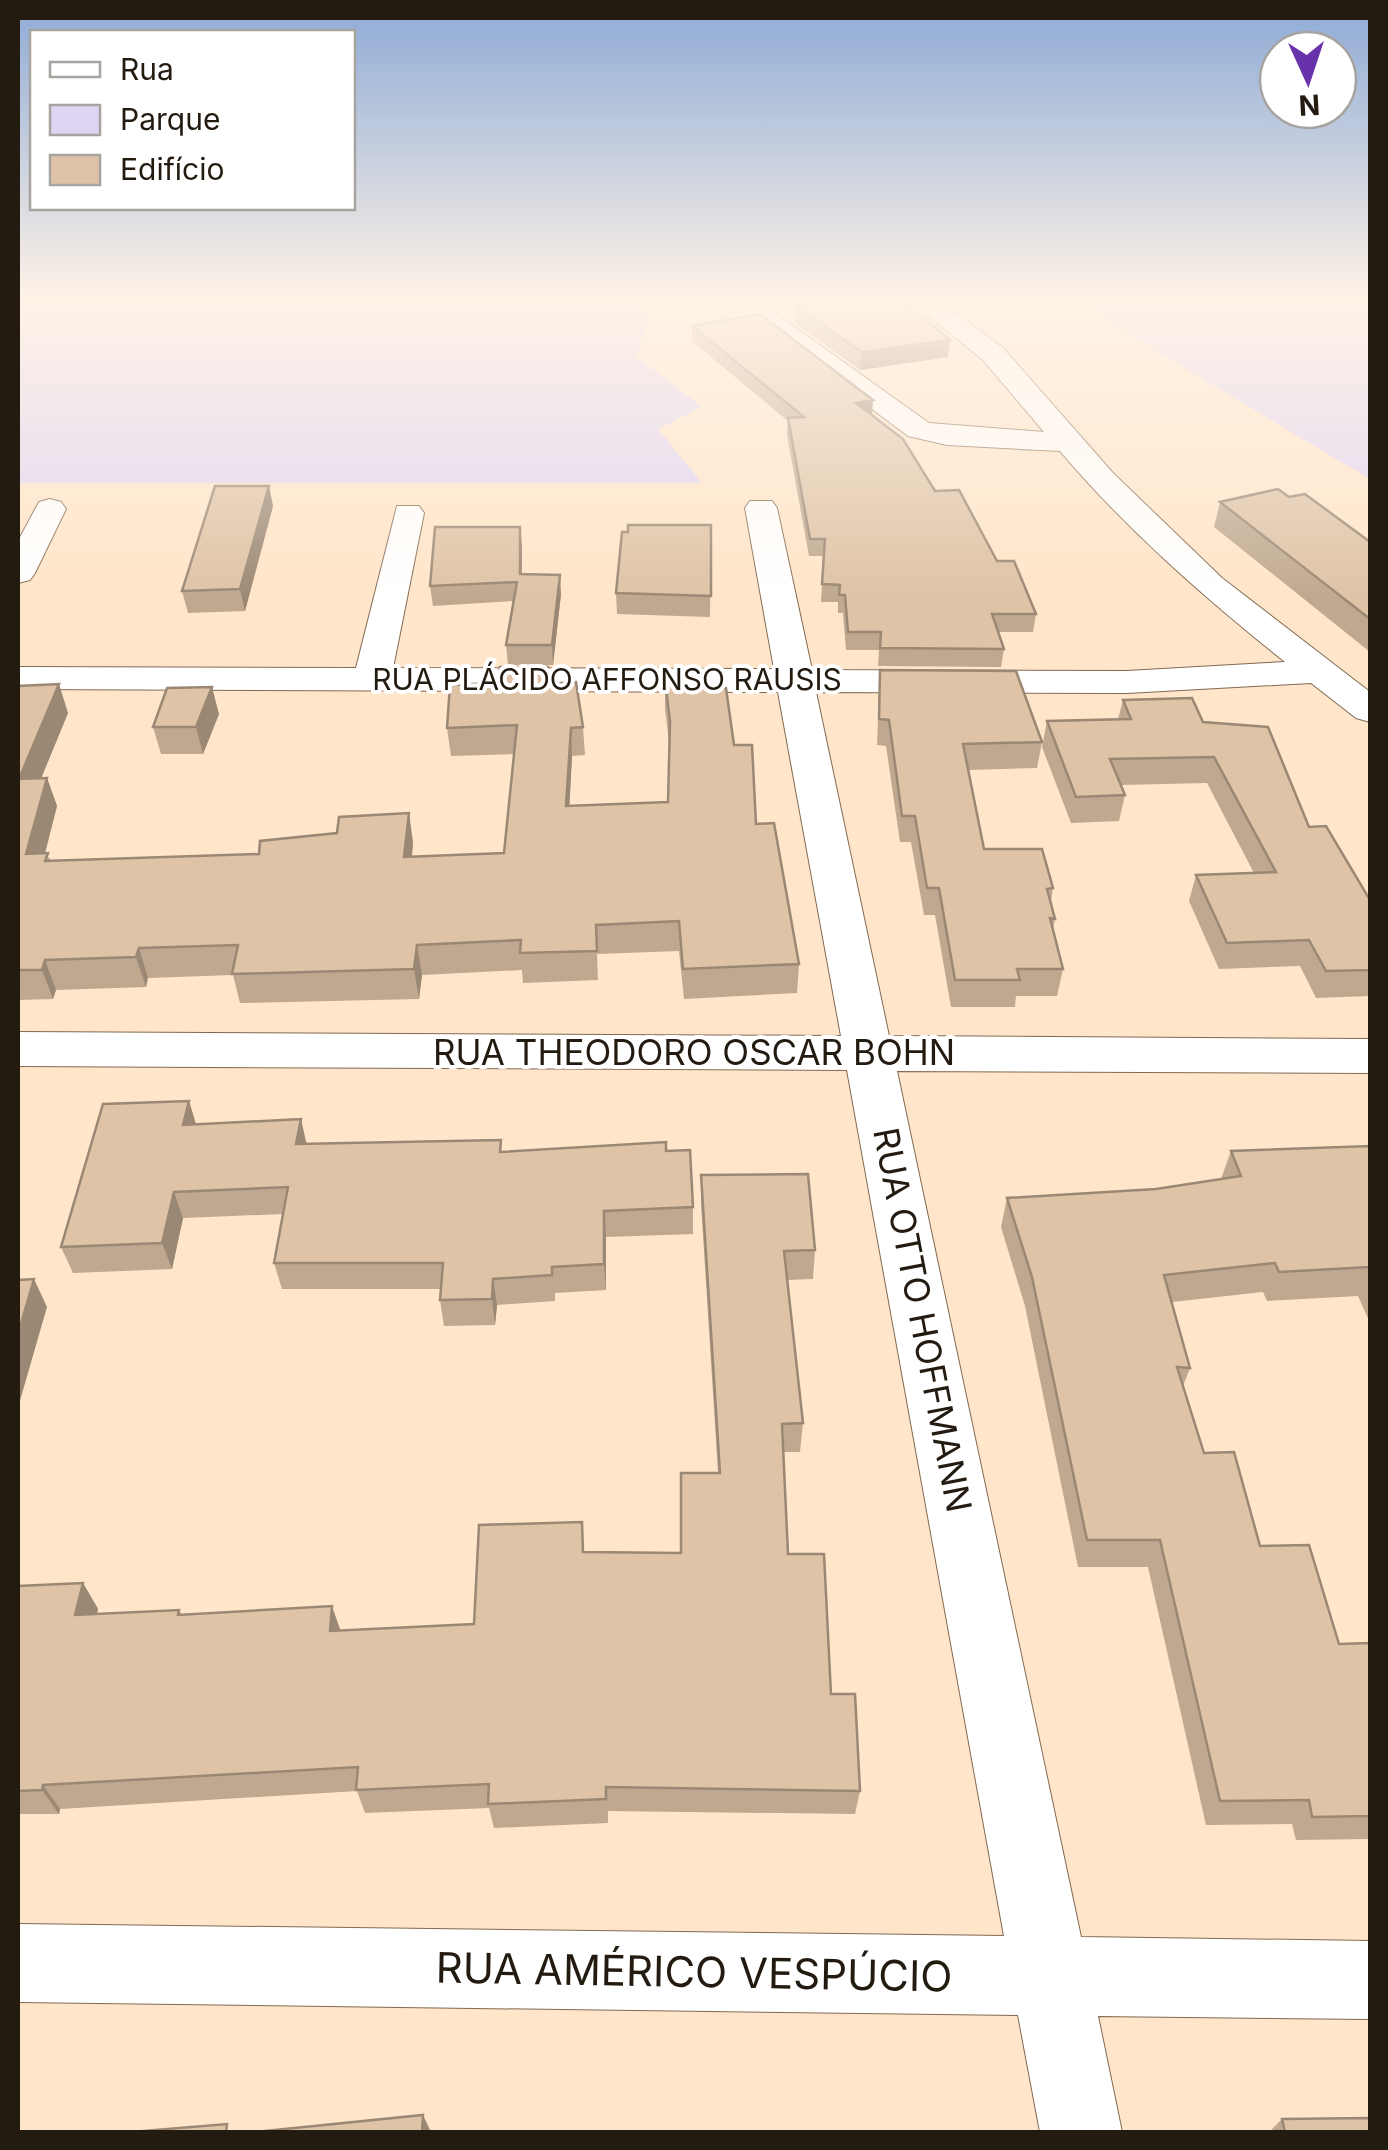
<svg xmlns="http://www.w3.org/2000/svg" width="1388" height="2150" font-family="Inter,sans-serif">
	<rect width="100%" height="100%" fill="#ffe5c9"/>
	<path fill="#ded4f3" d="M18 299H638L650 315 636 356 702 407 658 429 702 483H18Z
		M1075 299H1370V479C1271 420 1172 362 1075 299Z"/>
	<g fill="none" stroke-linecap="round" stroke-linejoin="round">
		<defs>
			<path id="minor" d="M725 299H755L929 423 1044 432 983 360 908 299H937L1003 348 1113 473 1222 578 1370 692V722L1356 718 1311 683 1127 693 816 692 889 1036 1370 1039V1073L897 1071 1081 1937 1370 1941V2019L1098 2016 1122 2132H1040L1018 2015 18 2002V1924L1004 1936 847 1070 18 1066V1032L841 1036 778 692 18 689V667L356 668 397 506H419L424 513 393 668 774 669 745 508 750 501H772L777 508 812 670 1127 671 1285 662C1204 597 1127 530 1060 451L947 445 908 436Z
				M50 499 61 502 66 509 35 573 30 580 18 583V541L39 502Z"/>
		</defs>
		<use href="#minor" stroke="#816a51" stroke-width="2"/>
		<use href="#minor" fill="#fff" fill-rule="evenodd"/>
	</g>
	<path fill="#bfa88f" d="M799 299H901L950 340 948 357 860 370 795 323 796 306 806 304Z
		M692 326 872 415 997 561 1036 614 1033 632H998L1004 649 1001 667 878 666 879 650H846L843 613H838V602H821L824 556H809L787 435 788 421 692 341Z
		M1289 497 1370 542V652L1214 527 1220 502Z
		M273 506 245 611 188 613 182 591Z
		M711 525 710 617 617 614 616 593Z
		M522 546V574L561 594 553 665H508L506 645 513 601 433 606 430 586Z
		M880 670 1042 742 1037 768 969 770 984 849 1053 888 1051 902 1055 919 1053 929 1063 969 1057 996H1016L1015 1007H951L935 915H924L911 842H900L886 746 877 745Z
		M665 681 709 689 734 745 799 964 797 993 684 999 679 951 597 954 598 980 523 983 522 970 422 975 419 999 240 1003 233 975 148 978 146 987 56 990 53 999 18 1000V686L68 713 41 778H47L57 806 45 854 51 860 259 854 413 842 412 857 504 853 514 754 451 756 447 728 549 683 583 727 585 755 572 756 569 806 668 802 669 742 665 709Z
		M1123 700 1203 722 1309 827 1370 900V996L1316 998 1300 966 1219 969 1189 901 1196 875 1254 873 1207 783 1120 785 1125 795 1119 821 1071 823 1042 747 1047 721 1118 719Z
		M219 714 203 754H161L153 727Z
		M189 1101 196 1124 307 1144 502 1151H666L693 1207V1234L606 1237V1290L555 1293V1301L497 1305 495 1325 444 1326 440 1300 441 1289H282L274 1263 283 1214 183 1218 172 1269 73 1273 61 1247Z
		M1370 1146V1323L1358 1296 1267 1301 1263 1292 1172 1302 1190 1368 1183 1386 1204 1453 1260 1546 1339 1644 1370 1643V1839L1296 1840 1292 1824 1206 1825 1148 1567H1078L1025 1306 1001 1227 1007 1198 1156 1189 1221 1179 1231 1151Z
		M701 1175 815 1250 813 1279 787 1280 803 1423 800 1452H783L788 1554 860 1791 855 1814 608 1811V1823L494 1828 489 1808 365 1813 357 1791 60 1809 59 1814H18V1586L83 1583 98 1609 97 1614 179 1610 182 1615 341 1631 474 1624 585 1552 681 1553 718 1473 701 1204Z
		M1282 2119 1370 2132H1269Z"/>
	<path fill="#9b8874" d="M950 340 948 357 860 370 862 352Z
		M873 400 872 416 856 403Z
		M269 486 273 506 245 611 240 589Z
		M520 527 522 546 521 593 520 574Z
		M560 575 561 594 553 665 552 645Z
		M59 684 68 713 29 808 19 779Z
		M212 687 219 714 203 754 196 727Z
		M571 728 572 756 568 835 566 806Z
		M47 778 57 806 37 883 26 854Z
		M409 813 413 842 409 886 404 857Z
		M417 945 422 975 419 999 414 969Z
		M139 948 148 978 146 987 136 957Z
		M45 960 56 990 53 999 42 970Z
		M189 1101 197 1128 183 1125Z
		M301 1119 307 1146 296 1144Z
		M174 1192 183 1218 172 1269 162 1243Z
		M604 1211 606 1237V1290L604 1264Z
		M34 1279 47 1307 19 1404 18 1401V1334Z
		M493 1279 497 1305 495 1325 492 1299Z
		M83 1583 98 1609 91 1641 75 1615Z
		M332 1606 341 1632 330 1631Z
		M43 1785 60 1809 59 1814 42 1790Z
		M423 2115 431 2132H422Z"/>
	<path fill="#dec3a6" stroke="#9b8874" stroke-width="2.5" d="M825 299H901L950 340 862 352 796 306 827 300Z
		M760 314 873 400 856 403 903 439 935 491 959 490 997 561H1014L1036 614H992L1004 649 880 648 881 632H848L845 595H839L840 585 822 584 825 539H810L788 418 804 417 692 326Z
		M215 486H269L240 589 182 591Z
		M1278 489 1289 497 1305 494 1370 542V619L1220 502Z
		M628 525H711V596L616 593 622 532H628Z
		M435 527H520V574L560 575 552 645H506L517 582 430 586Z
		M500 667H548L546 684 576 682 583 727 571 728 566 806 668 802 670 721 665 681 709 679 708 689 726 688 734 745H752L756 824 774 823 799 964 683 969 679 921 596 925 597 951 520 953 521 940 417 945 414 969 232 974 238 945 139 948 136 957 45 960 42 970H18V686L59 684 19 779 47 778 26 854 48 853 45 861 259 854 260 841 337 833 339 817 409 813 404 857 504 853 517 725 447 728 450 685 497 683Z
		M880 670 1016 671 1042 742 963 744 984 849H1042L1053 888 1047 889 1055 919 1050 918 1063 969H1017L1020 980H955L939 888H927L915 816H902L889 720 879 719Z
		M212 687 196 727H153L167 688Z
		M1192 698 1203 722 1268 727 1309 827 1326 826 1370 900V970L1326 971 1309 940 1227 943 1196 875 1276 872 1214 757 1110 759 1125 795 1076 797 1047 721 1131 719 1123 700Z
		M189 1101 183 1125 301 1119 296 1144 501 1140 500 1152 666 1142V1151L690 1150 693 1207 604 1211V1264L552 1267V1275L493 1279 492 1299 440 1300 443 1263H274L288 1187 174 1192 162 1243 61 1247 103 1104Z
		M1370 1146V1267L1279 1272 1275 1263 1164 1275 1190 1368 1177 1367 1204 1453 1234 1452 1260 1546 1309 1545 1339 1644 1370 1643V1816L1312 1817 1309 1800 1220 1801 1160 1540H1087L1032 1277 1007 1198 1156 1189 1241 1176 1231 1151Z
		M808 1174 815 1250 784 1251 803 1423 782 1424 788 1554H824L831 1694H855L860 1791 606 1787V1799L488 1804 489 1784 356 1790 358 1767 43 1785 42 1790 18 1791V1586L83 1583 75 1615 179 1610 178 1615 332 1606 330 1631 474 1624 479 1525 582 1522 583 1552 681 1553V1473H720L701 1175Z
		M34 1279 18 1334V1280Z
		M423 2115 422 2132H255Z
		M1370 2118V2132H1285L1282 2119Z
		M227 2124 226 2132H131Z"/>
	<linearGradient id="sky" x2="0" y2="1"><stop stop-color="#8daad6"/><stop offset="0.5" stop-color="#fff3e7"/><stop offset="1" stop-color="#fff3e7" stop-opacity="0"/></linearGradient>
	<rect width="1388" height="600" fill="url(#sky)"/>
	<g text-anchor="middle" stroke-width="8" stroke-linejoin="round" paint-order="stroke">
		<g font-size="30" fill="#231a10" stroke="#fff">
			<text x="607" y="690">RUA PLÁCIDO AFFONSO RAUSIS</text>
		</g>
		<g font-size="35" fill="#231a10" stroke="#fff">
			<text x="694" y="1065">RUA THEODORO OSCAR BOHN</text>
			<text transform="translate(922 1320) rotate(79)" y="12">RUA OTTO HOFFMANN</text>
		</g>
		<g font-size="42" fill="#231a10" stroke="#fff">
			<text transform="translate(694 1972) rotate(1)" y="15">RUA AMÉRICO VESPÚCIO</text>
		</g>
	</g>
	<rect width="1388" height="2150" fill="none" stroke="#231a10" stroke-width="40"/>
	<rect x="30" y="30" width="325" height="180" fill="#ffffff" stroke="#a7a39f" stroke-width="2.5"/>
	<rect x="50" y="62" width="50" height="15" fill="#ffffff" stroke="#a7a39f" stroke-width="2.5"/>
	<text x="120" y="80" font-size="30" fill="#231a10">Rua</text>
	<rect x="50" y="105" width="50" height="30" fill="#ded4f3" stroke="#a7a39f" stroke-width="2.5"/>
	<text x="120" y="130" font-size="30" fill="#231a10">Parque</text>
	<rect x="50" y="155" width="50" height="30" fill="#dec3a6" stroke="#a7a39f" stroke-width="2.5"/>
	<text x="120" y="180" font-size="30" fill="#231a10">Edifício</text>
	<g transform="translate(1308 80) rotate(177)"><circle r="48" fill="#ffffff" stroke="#a7a39f" stroke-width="2.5"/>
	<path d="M0-8L18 38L0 25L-18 38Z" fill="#6833aa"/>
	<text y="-15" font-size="28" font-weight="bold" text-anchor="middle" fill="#231a10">N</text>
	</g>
</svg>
